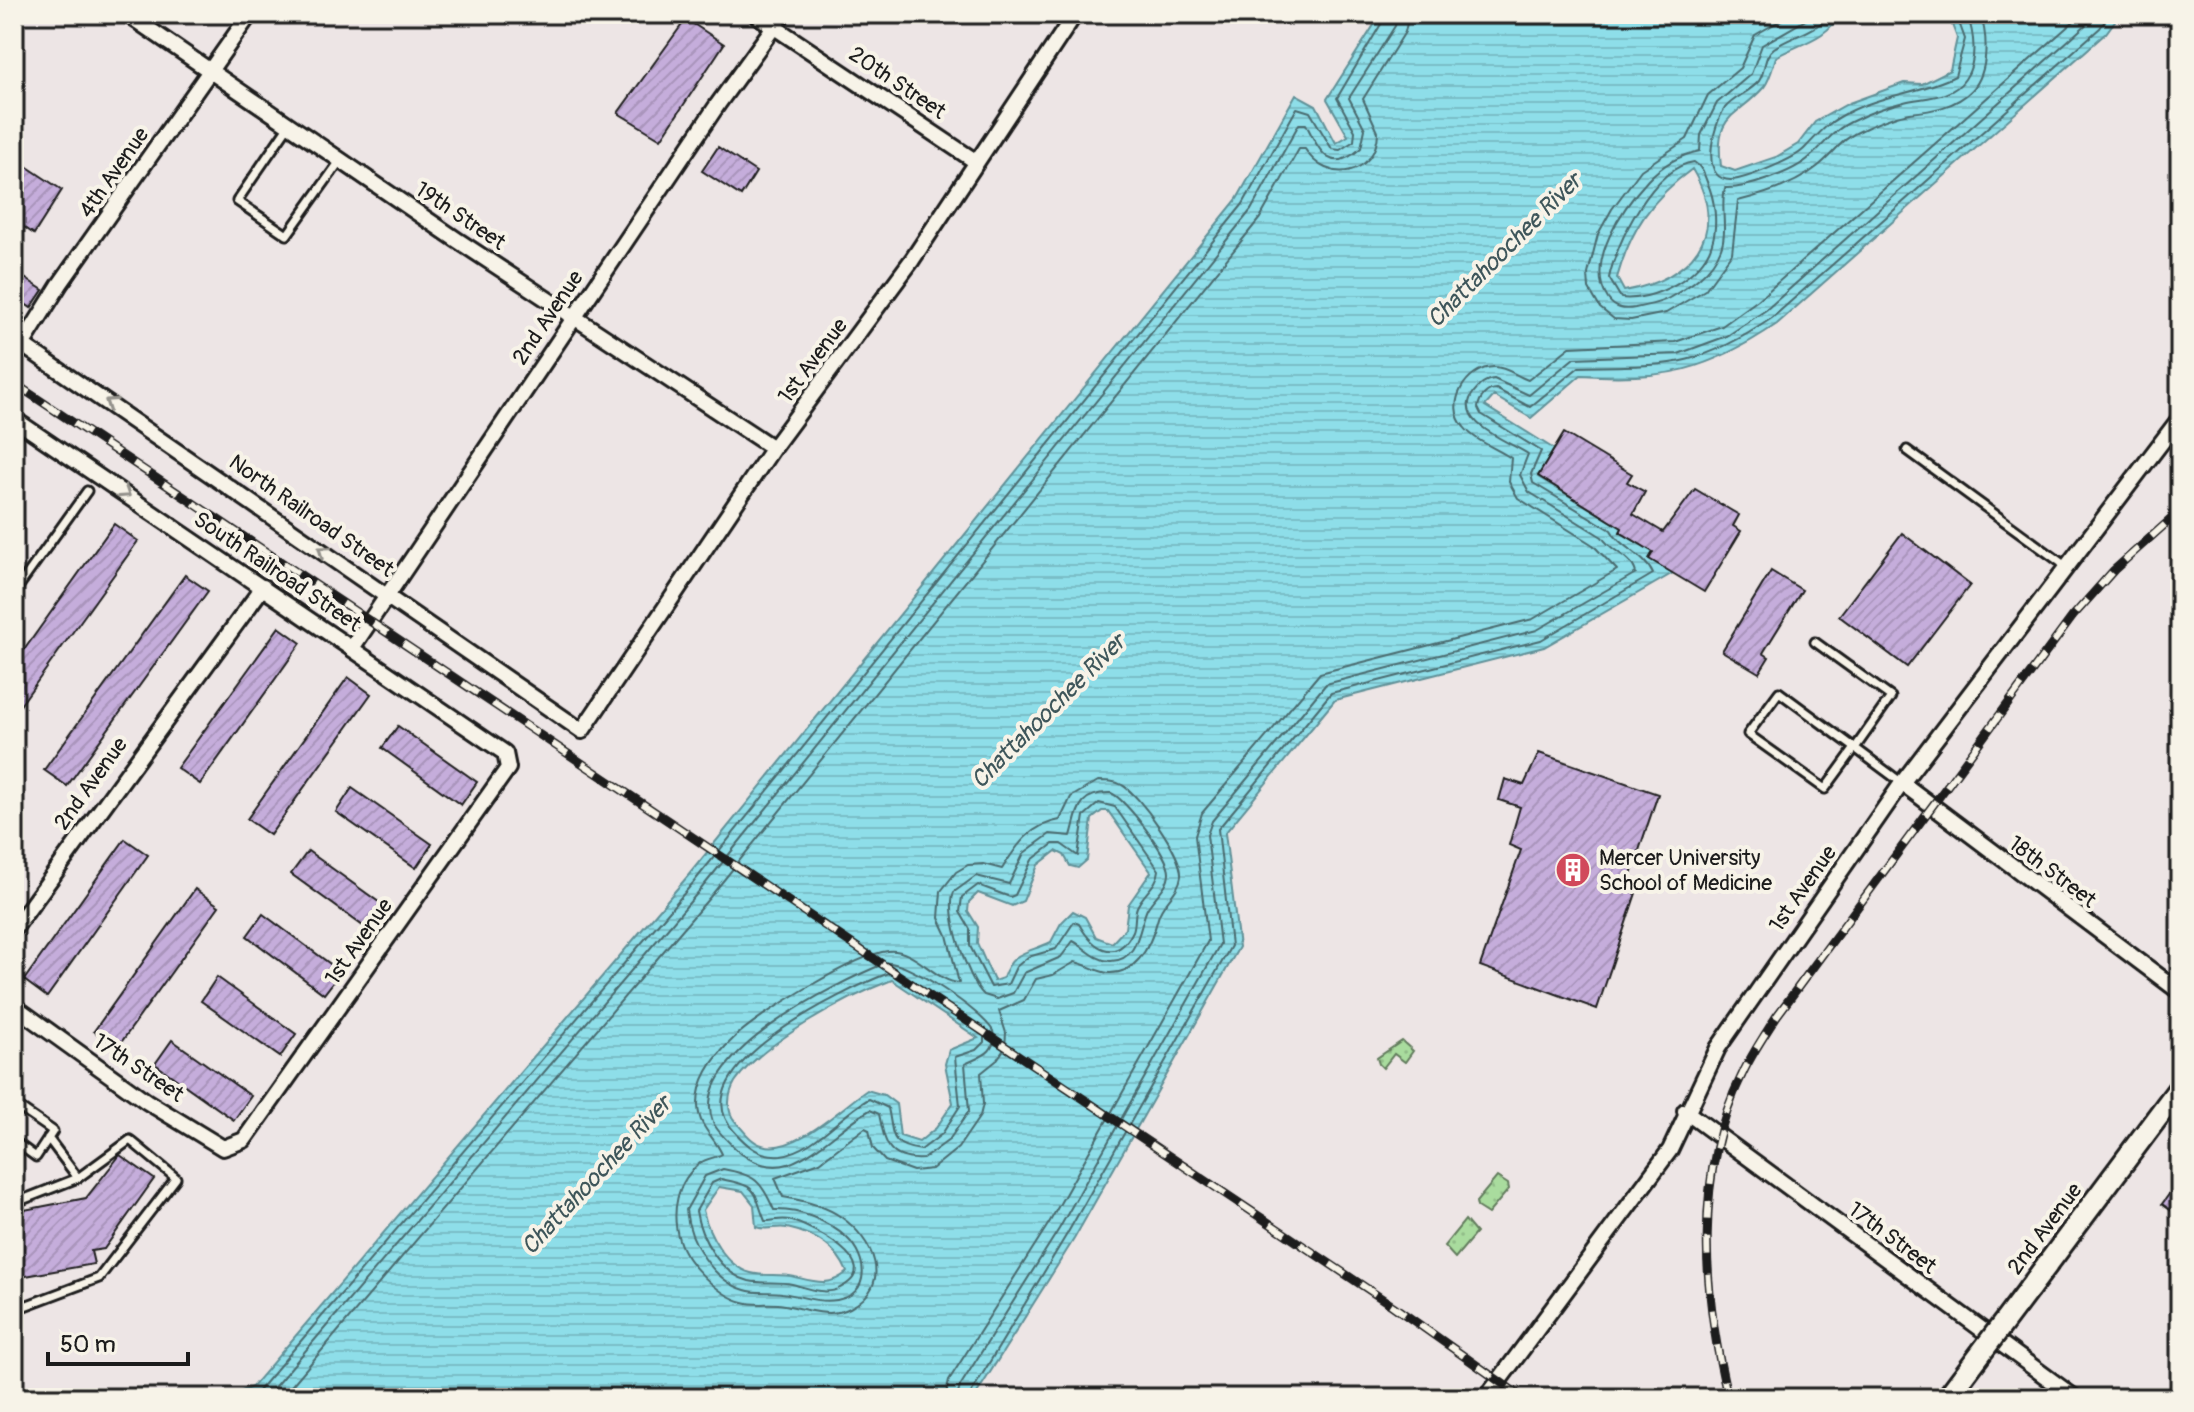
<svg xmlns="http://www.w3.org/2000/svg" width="2194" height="1412" font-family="Pangolin,sans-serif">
	<defs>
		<pattern id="grass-dots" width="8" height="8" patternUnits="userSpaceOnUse" patternTransform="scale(2)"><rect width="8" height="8" fill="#a9dc9e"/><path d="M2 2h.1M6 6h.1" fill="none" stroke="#91bc88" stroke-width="1.8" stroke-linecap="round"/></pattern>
		<pattern id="water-rules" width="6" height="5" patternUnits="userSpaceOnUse" patternTransform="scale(2)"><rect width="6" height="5" fill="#8edee9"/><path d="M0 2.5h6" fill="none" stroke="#7abec7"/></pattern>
		<pattern id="building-hatch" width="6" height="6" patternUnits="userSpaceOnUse" patternTransform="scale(2)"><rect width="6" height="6" fill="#c5addb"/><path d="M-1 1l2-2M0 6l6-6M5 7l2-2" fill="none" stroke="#a994bb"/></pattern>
	</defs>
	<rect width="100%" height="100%" fill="#ede5e5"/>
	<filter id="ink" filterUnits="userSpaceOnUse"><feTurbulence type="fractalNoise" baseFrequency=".0125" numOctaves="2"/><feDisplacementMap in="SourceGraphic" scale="16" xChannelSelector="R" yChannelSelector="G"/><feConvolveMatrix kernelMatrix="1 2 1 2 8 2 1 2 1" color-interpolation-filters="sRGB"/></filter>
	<g filter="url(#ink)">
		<path fill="url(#grass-dots)" stroke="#627c5d" stroke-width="2" d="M1402 1041 1413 1051 1405 1062 1394 1054 1383 1068 1379 1064 1377 1058Z
			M1497 1177 1508 1184 1509 1189 1488 1214 1477 1207 1476 1202Z
			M1465 1220 1476 1233 1455 1258 1444 1246Z"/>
		<path fill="url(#water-rules)" stroke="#609097" stroke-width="2" fill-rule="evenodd" d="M1381 14H1839C1830 38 1796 45 1776 57 1773 66 1770 80 1764 87 1736 119 1714 112 1721 166L1735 171 1776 157 1798 144 1815 122 1849 103 1904 83 1922 84 1950 70 1957 38 1948 14H2120L2106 33 1777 324C1708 371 1663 381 1581 375L1531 418 1494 396 1485 406 1554 449 1538 477 1622 528 1620 532 1653 552 1650 558 1673 573 1544 647 1335 700 1225 833 1239 947 1074 1239 974 1398H224L252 1387 687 877 1237 199 1296 94 1316 105 1336 143 1348 136 1327 99ZM1692 169C1731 234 1691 279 1624 291L1617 278C1630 230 1652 198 1692 169ZM1102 811H1108L1151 872 1128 905 1125 929 1112 943 1096 937 1085 917 1073 911 1061 923 1051 942C1029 953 1012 950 1003 978L994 981 977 943 978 927 968 911 969 902 978 893 1012 906 1023 901 1038 865 1056 851 1064 855 1070 866 1078 868 1087 860 1092 819ZM892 980 978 1038 949 1050 945 1064 953 1103 936 1128 919 1142 900 1136 896 1104 884 1095 867 1090C842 1107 793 1156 762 1145 751 1142 743 1130 735 1121 726 1111 728 1094 735 1082 762 1043 847 997 892 980ZM719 1187 743 1191 754 1205 756 1227C767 1231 776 1226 787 1228 814 1234 837 1247 847 1272 830 1287 816 1282 795 1277 781 1273 764 1277 751 1273 725 1266 708 1233 703 1210Z"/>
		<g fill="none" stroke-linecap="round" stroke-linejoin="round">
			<path stroke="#4a6a6e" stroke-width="2" d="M1792 14 1755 35 1740 68 1708 95 1687 139 1641 170 1612 209 1598 234 1588 274 1589 289 1600 308 1614 319 1631 320 1666 313 1705 290 1732 253 1738 201C1763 195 1796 184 1817 167 1835 153 1840 139 1864 129 1877 123 1896 115 1910 113 1931 111 1956 107 1972 90 1989 72 1988 35 1980 14
				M1816 14 1762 45 1751 74 1717 103 1701 135 1700 151C1681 155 1662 165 1648 180 1623 207 1584 263 1608 299 1615 309 1624 310 1635 308 1647 305 1659 304 1669 298 1690 286 1712 272 1721 248 1728 230 1720 206 1725 188 1746 189 1794 172 1810 157 1828 141 1832 130 1857 119 1871 112 1888 106 1904 102 1923 97 1952 99 1965 79 1978 61 1974 33 1967 14
				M1830 14C1815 33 1793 35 1774 48 1763 56 1766 71 1759 81 1750 92 1734 97 1725 108 1713 125 1696 188 1738 179 1752 176 1794 159 1804 149 1822 131 1826 123 1851 111 1885 94 1921 93 1955 76L1965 39 1956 14
				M1694 162C1702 167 1704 174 1707 182 1715 199 1718 225 1712 243 1703 276 1653 302 1621 298L1609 278C1616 243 1653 167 1694 162Z
				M1098 781C1107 781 1115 781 1122 785 1139 794 1183 856 1181 876 1179 893 1162 902 1158 918 1152 941 1139 974 1109 973 1097 972 1086 964 1075 962L1053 975 1036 979 1024 1000 999 1011 1006 1033 1005 1048 996 1061 981 1073 983 1104 980 1116 958 1148 932 1169 913 1171 885 1161 873 1148 869 1130 865 1128 820 1162 775 1178 783 1197C801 1200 826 1206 841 1217 873 1239 895 1285 850 1308 829 1319 806 1309 785 1305 771 1302 756 1306 743 1302 719 1296 686 1263 679 1240 671 1212 676 1182 700 1163 707 1158 716 1158 722 1154 714 1136 699 1128 698 1106 697 1079 716 1055 734 1038 757 1015 857 954 888 951 915 948 934 981 959 983L947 935 939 918 941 891 956 872 968 865 983 864 1002 869C1017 845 1030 825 1060 820L1071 797Z
				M1111 793C1125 798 1169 856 1169 872 1169 887 1153 897 1147 909 1139 926 1139 962 1110 961 1094 960 1085 947 1073 941L1061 957 1024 973 1013 993 997 999 984 995C967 979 945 912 954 892L976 876 1009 884 1024 853 1050 834 1071 836C1078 812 1077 792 1111 793Z
				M1099 803 1115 807 1159 870C1158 885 1143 893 1137 907 1134 914 1136 923 1133 931 1116 966 1092 947 1079 924L1074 922 1056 949 1028 957 1016 967 1008 984 991 987 970 946V929L960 912 962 897 978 885 1010 897 1015 895 1032 860 1053 844H1061L1078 856 1084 816Z
				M886 963C906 960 983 1012 993 1031 998 1053 981 1056 965 1064L969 1111 949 1140 923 1159C887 1161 885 1142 879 1114L870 1110C841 1126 820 1152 788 1164 771 1170 750 1162 737 1150 730 1143 717 1132 713 1122 687 1056 838 982 886 963Z
				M889 973 897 974 955 1010 984 1034V1042L976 1050 955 1057 960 1106 942 1134 921 1150C888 1146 894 1134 888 1108L869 1099C841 1114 814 1151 781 1155 760 1157 747 1146 734 1131 677 1070 844 990 889 973Z
				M723 1169C755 1175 761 1180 774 1210 800 1209 828 1221 847 1238 867 1257 872 1294 837 1300 817 1303 802 1296 782 1293 771 1291 757 1294 745 1290 713 1281 689 1241 686 1210L705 1176Z
				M721 1179C761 1187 752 1189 765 1221 773 1221 782 1218 789 1220 810 1226 889 1264 840 1288 826 1296 807 1288 792 1284 778 1281 763 1284 749 1281 720 1274 700 1237 696 1211L712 1183Z
				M245 1398 258 1391 693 883 1243 204 1297 108 1310 112 1332 149 1340 150 1354 141 1355 131 1337 98 1387 14
				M265 1398 701 889 1251 210 1299 124H1306C1320 152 1330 176 1361 148L1365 129 1349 98 1395 26 1397 14
				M281 1398 710 897 1260 218 1299 149H1305C1327 186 1377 175 1378 132L1363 99 1405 32 1409 14
				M945 1398 949 1380 1049 1223 1208 941 1195 836 1202 813 1320 673 1533 619 1617 570 1593 545 1518 498 1509 482 1511 458C1496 448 1475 441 1464 427 1444 405 1466 367 1494 367 1507 367 1516 376 1528 380L1570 347 1675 342 1722 326 1758 300 2082 14
				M957 1398 960 1386 1059 1229 1220 944 1207 835 1212 821 1326 684 1537 630 1636 573C1631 555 1612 553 1602 537L1529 492 1520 475 1528 454C1509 441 1451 422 1474 392 1480 385 1484 380 1494 379L1529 395 1574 358 1678 354 1727 336 1766 310 2098 14
				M968 1398 1067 1234 1231 946 1218 829 1331 693 1541 640 1653 574C1644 554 1619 547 1611 530L1533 483 1531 474 1541 451 1481 414 1478 408C1479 398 1487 389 1496 389L1530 407 1579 367C1666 365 1696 370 1772 318L2100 28 2110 14"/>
		</g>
		<path fill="url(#building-hatch)" stroke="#1c1c1c" stroke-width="2" d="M686 19 724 44 661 139 618 113Z
			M718 147 756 172 741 196 702 171Z
			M14 158 62 190 34 234 14 220Z
			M14 271 43 290 31 308 14 296Z
			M1564 433 1632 474 1627 482 1645 492 1633 514 1663 532 1695 489 1739 515 1733 526 1741 531 1704 592 1649 559 1653 552 1620 532 1622 528 1538 476Z
			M114 524 138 541 14 714V664Z
			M1902 533 1970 585 1907 667 1839 616Z
			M1771 571 1802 590 1763 653 1769 657 1759 673 1722 651Z
			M185 575 208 591 67 786 44 770Z
			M279 627 301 643 200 784 177 768Z
			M348 677 371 694 270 835 247 819Z
			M398 726 477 782 461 805 382 748Z
			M1539 753 1658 794 1626 889 1636 893 1597 1009 1480 966 1521 850 1509 845 1520 807 1499 800 1505 779 1524 785Z
			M352 788 432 844 416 868 336 812Z
			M125 839 148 855 47 997 24 980Z
			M308 851 387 908 370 931 291 874Z
			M195 889 219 906 117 1048 94 1031Z
			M263 914 341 972 324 994 247 936Z
			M217 977 296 1034 280 1057 201 1001Z
			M172 1040 251 1096 234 1120 155 1064Z
			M120 1155 154 1179 104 1249 91 1251 94 1264 14 1278V1233L23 1231 19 1211 86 1198Z
			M2180 1179V1217L2162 1204Z"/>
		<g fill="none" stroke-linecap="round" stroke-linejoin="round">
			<defs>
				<path id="lane" d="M289 125 237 201 287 235 340 161
					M1907 450 2067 567
					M14 593 87 491
					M1815 642 1891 697 1855 748 1902 783
					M1779 692 1855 748 1825 789 1748 734Z
					M14 1104 53 1131 36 1157 14 1141
					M22 1200 78 1178 48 1138
					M14 1310 99 1278 176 1178 130 1140 78 1178"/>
				<path id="street" d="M127 14 457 240 773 448
					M755 14 975 161
					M14 339 582 731 773 448 912 260 1075 14
					M14 358 60 284 250 14
					M14 419 505 753 508 768 244 1140 223 1148 146 1101 14 1006
					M352 648 718 104 783 14
					M1902 783 2180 992
					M14 929 263 587
					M1685 1111 2075 1398
					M1486 1398 1670 1150 1718 1048 1902 783 2180 418"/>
				<path id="secondary" d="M2029 1289 2180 1087"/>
			</defs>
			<use href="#lane" stroke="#1c1c1c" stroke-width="13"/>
			<use href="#street" stroke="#1c1c1c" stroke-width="20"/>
			<use href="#secondary" stroke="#1c1c1c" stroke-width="26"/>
			<use href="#lane" stroke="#f7f3e8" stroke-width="7"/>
			<use href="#street" stroke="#f7f3e8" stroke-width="14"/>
			<use href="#secondary" stroke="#f7f3e8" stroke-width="20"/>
			<defs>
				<path id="rail" d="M14 383 1393 1306 1523 1398
					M1728 1398C1703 1295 1693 1173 1742 1075 1751 1055 1764 1036 1776 1017L2073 616 2114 570 2180 511"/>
			</defs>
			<use href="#rail" stroke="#1c1c1c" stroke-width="9"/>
			<use href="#rail" stroke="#f7f3e8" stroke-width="6" stroke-dasharray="18" stroke-linecap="butt"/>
			<defs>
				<path id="secondary-bridge" d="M1947 1398 2029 1289"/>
			</defs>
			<use href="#secondary-bridge" stroke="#1c1c1c" stroke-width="26" stroke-linecap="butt"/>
			<use href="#secondary-bridge" stroke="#f7f3e8" stroke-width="20"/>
		</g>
		<defs><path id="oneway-chevron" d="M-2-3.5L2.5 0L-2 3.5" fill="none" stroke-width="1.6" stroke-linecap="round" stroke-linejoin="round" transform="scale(2)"/></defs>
		<g stroke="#94928c">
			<use href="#oneway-chevron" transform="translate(110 403) rotate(-146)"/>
			<use href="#oneway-chevron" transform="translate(125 493) rotate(33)"/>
			<use href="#oneway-chevron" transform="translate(323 551) rotate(-144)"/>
		</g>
	</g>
	<defs>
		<symbol id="building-disc" viewBox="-11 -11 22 22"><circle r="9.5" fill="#d1495b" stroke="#f7f3e8"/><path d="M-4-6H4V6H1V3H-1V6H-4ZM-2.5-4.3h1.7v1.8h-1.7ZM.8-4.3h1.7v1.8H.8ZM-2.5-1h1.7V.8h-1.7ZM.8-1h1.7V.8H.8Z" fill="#fff"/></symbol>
	</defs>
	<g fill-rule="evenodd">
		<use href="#building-disc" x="1553" y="850" width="40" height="40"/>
	</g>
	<g text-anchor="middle" stroke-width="8" stroke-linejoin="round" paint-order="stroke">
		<g font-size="22" fill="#1c1c1c" stroke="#f7f3e8">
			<text transform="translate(898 82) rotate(34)" y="8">20th Street</text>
			<text transform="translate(113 172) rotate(-55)" y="8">4th Avenue</text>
			<text transform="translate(461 215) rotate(34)" y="8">19th Street</text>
			<text transform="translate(547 317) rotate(-56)" y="8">2nd Avenue</text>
			<text transform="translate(812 360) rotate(-53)" y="8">1st Avenue</text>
			<text transform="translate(312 515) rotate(35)" y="8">North Railroad Street</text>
			<text transform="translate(278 571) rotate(34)" y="8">South Railroad Street</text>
			<text transform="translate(90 783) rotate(-54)" y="8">2nd Avenue</text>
			<text transform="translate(2053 871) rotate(37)" y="8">18th Street</text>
			<text transform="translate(1802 888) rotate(-55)" y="8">1st Avenue</text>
			<text transform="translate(358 941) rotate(-55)" y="8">1st Avenue</text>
			<text transform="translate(139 1067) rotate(34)" y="8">17th Street</text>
			<text transform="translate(2044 1228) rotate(-53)" y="8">2nd Avenue</text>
			<text transform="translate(1893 1237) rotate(37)" y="8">17th Street</text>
		</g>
		<g font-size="22" fill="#1c1c1c" stroke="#f7f3e8" text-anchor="start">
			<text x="1599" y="865">Mercer University<tspan x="1599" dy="25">School of Medicine</tspan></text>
		</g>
		<g font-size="24" font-style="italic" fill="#3e565a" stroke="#f7f3e8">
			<text transform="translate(1504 250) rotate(-45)" y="8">Chattahoochee River</text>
			<text transform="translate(1048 711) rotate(-45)" y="8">Chattahoochee River</text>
			<text transform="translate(596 1175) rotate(-47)" y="8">Chattahoochee River</text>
		</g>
	</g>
	<rect width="2194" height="1412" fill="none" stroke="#f7f3e8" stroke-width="48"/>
	<rect x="24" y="24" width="2146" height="1364" fill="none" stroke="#1c1c1c" stroke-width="3" filter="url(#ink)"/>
	<path d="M48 1352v12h140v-12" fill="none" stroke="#1c1c1c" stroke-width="4"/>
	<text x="60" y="1352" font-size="24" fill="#1c1c1c" stroke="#f7f3e8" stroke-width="6" paint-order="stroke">50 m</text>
</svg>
